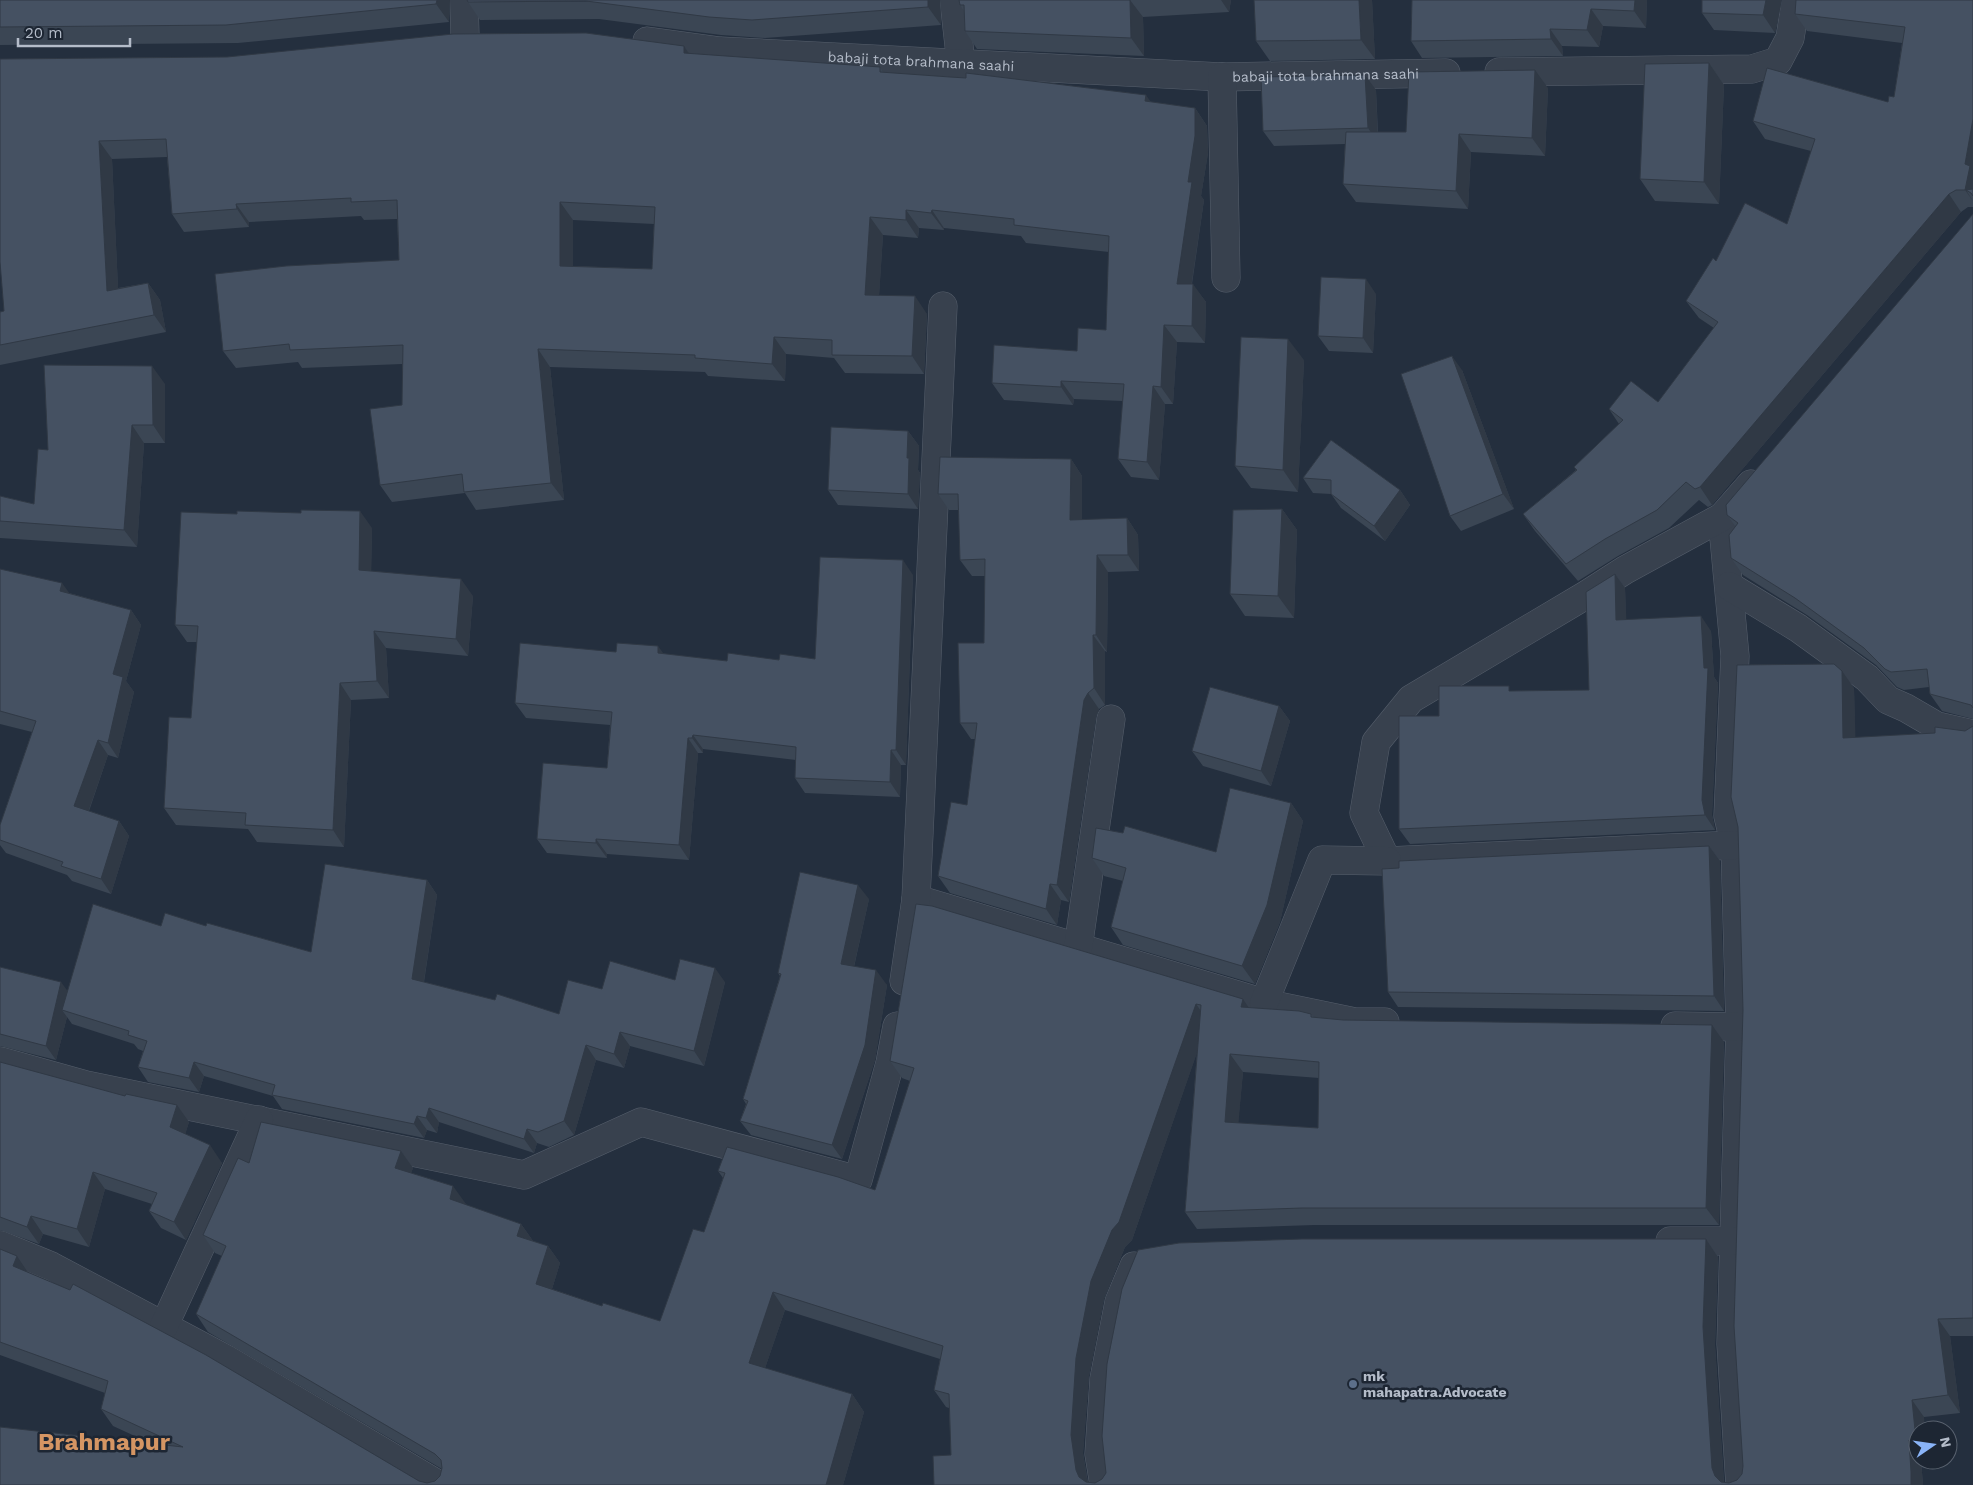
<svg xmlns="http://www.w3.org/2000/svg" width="1973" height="1485" font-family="'Work Sans',sans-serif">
	<rect width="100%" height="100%" fill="#242f3e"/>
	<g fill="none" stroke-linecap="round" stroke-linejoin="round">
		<defs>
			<g id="minor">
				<path d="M464 0 465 36"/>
				<path d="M954 0 961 64"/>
				<path id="s1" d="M647 41 720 51 1222 77 1446 73"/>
				<path d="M1499 72 1752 69 1778 61 1790 38 1796 0"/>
				<path d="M1222 77 1226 278"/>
				<path d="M1722 517 1735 656 1728 816 1735 845 1740 1027 1731 1344 1740 1485"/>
				<path d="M1729 586 1798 628 1867 678 1888 700 1906 708 1937 726 1973 734"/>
				<path d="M1735 845 1387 861 1364 813 1376 742 1411 699 1586 595 1625 570 1722 517 1751 484"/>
				<path d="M916 899 1264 1003 1355 1022H1385"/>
				<path d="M1078 948 1111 719"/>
				<path d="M904 981 916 899 943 306"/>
				<path d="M1264 1003 1322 860 1387 861"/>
				<path d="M1675 1026 1740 1027"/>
				<path d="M0 1061 86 1085 524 1175 641 1122 858 1180 890 1063 897 1026"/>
				<path d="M1670 1241H1733"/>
				<path d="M0 1245 51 1266 226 1359 439 1485"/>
				<path d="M164 1326 259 1120"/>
				<path d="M1104 1485 1099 1454 1104 1379 1119 1302 1134 1266"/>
			</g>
		</defs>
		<use href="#minor" stroke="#565f6c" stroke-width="29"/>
		<use href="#minor" stroke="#38414e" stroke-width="28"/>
	</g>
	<path fill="#3b4654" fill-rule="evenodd" d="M0 0H450L449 22 238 43 0 45Z
		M940 0 941 25 765 38 721 35 599 19 480 20 468 2Z
		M959 0H1231L1229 12 1143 17 1144 56 977 49 965 31 964 11 960 5Z
		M1372 0 1375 59 1270 61 1256 41Z
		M1412 0H1647L1646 28 1603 26 1599 47 1562 46 1563 56 1422 58 1411 41Z
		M1782 0 1775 33 1714 30 1702 13Z
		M1973 0V207H1968L1961 212 1712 505 1708 507 1699 500 1669 528 1618 556 1578 581 1535 531 1523 514 1576 470 1574 467 1619 424 1609 409 1658 402 1714 328 1699 318 1686 301 1716 261 1787 224 1811 151 1765 139 1753 121 1888 102 1894 97 1902 43 1807 31 1795 14Z
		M684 46 689 54 880 67 883 72 1151 102 1195 108 1207 126 1208 153 1201 196 1204 200 1192 284 1206 302 1205 343 1177 342 1173 404H1165L1159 480 1131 477 1118 459 1123 401 1074 399 1073 405 1004 400 992 383 1077 351 1106 330 1109 252 1026 243 1021 236 944 228V230L919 228 918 238 883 235 879 295 927 314 924 374 845 373 834 358 786 354 785 381 708 376 705 372 550 367 564 500 476 510 465 493 392 502 380 485 402 405V364L302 368 298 362 236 368 223 351 399 260 397 219 364 220 361 216 249 222V227L184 232 172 214 167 157 112 159 118 288 148 283 160 300 166 332 0 365V312L4 311 0 59 227 57ZM573 220 654 224 652 269 573 266Z
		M1709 63 1724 85 1719 204 1655 201 1640 179Z
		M1548 88 1545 156 1471 152 1468 209 1356 202 1343 184 1345 144 1274 146 1263 131 1376 90 1378 132H1406Z
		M1973 214V719L1942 711 1930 694 1929 687 1904 690 1897 687 1876 665 1807 615 1743 575 1731 558 1735 526 1727 515Z
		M1376 294 1373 353 1329 351 1318 336Z
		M1304 360 1298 492 1251 488 1235 466Z
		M1462 370 1514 509 1461 531 1450 516Z
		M165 384V443H144L137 547 0 538V496L34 504 48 450Z
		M908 431 919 446 918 470 920 473 918 509 838 505 828 490Z
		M1331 440 1400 490 1410 505 1385 541 1341 508 1331 494 1313 493 1303 478Z
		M1071 459 1082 476V520L1127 518 1138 535 1139 571 1108 572 1107 652 1105 651V705L1099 709 1096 717 1069 902 1061 900 1057 925 950 893 938 876 967 805 975 739H971L960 723 984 643 985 576H972L960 560 959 510H949L938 494Z
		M1282 509 1297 530 1294 618 1245 616 1230 594Z
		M372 528 371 571 473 596 468 656 386 648 389 698 351 700 344 847 257 842 248 829 176 825 164 808 191 718 197 642H187L175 625Z
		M0 569 69 593 131 610 141 625 126 681 134 692 118 758 108 755 89 811 119 821 129 836 111 894 72 881 67 875 6 853 0 845V825L32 732 0 724Z
		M1615 574 1625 588 1626 619 1711 631 1714 677 1718 683 1712 815 1715 830 1410 844 1399 829 1439 716 1513 691 1589 690Z
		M913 575 906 765H901L900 797 805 793 795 778 796 760 703 749V753H698L689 860 607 854V858L547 853 537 839 607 768 610 725 526 718 515 703 616 652 664 654 727 661 815 659Z
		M1854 688 1855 738 1965 731 1973 726V1336H1950L1960 1413 1924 1417 1918 1430V1460H1921L1923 1485H934L951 1455 949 1408 946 1407 934 1390 940 1359 785 1310 765 1368 852 1394 864 1412 843 1485H0L150 1443 113 1426 101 1409 105 1393 0 1355V1249L28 1272 419 1481 427 1483 435 1481 440 1476 442 1469 208 1332 196 1314 222 1256 215 1253 203 1235 249 1163 401 1151 413 1168 411 1173 466 1204 465 1205 521 1224 533 1241 548 1246 560 1263 552 1289 602 1306 660 1321 704 1232 723 1178 718 1171 875 1190 910 1081 902 1078 890 1061 916 904 1249 1007 1311 1014 1314 1017 1343 1020 1724 1042 1719 1225H1314L1197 1229 1185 1212 1197 1052 1132 1240 1125 1247 1104 1299 1089 1376 1083 1453 1088 1482 1095 1483 1706 1239 1718 1257 1715 1345 1724 1482 1729 1483 1737 1480 1742 1474ZM1243 1072 1319 1078 1318 1128 1238 1123Z
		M1279 706 1290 721 1271 786 1203 766 1192 751Z
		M1291 803 1303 821 1280 922 1255 984 1123 945 1111 927 1123 881 1104 876 1092 858 1216 852Z
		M1709 846 1720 861 1724 1011 1398 1007 1388 992Z
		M427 880 437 895 424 982 495 1000 559 1014 602 989 675 980 725 982 704 1066 630 1046 624 1068 596 1060 574 1135 549 1147 537 1143 534 1153 439 1122 437 1133 427 1130 424 1138 282 1109 273 1096 204 1076 199 1092 148 1082 138 1067 143 1051 138 1049 134 1044 72 1024 67 1017 56 1060 0 1046V967L67 991 161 926H206L311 952Z
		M869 899 854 967 887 985 875 1060 842 1159 751 1135 740 1121 746 1104 743 1099 780 976 778 973Z
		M0 1062 189 1122 185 1134 222 1163 186 1240 161 1228 149 1211 152 1204 105 1189 89 1247 43 1234 39 1244 0 1230Z"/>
	<path fill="#303945" d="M437 0H450L449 22 436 4Z
		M928 0H940L941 25 928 7Z
		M1130 0 1143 17 1144 56 1131 38Z
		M1221 0H1231L1229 12Z
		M1359 0H1372L1375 59 1361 40Z
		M1635 0H1647L1646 28 1634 11Z
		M1766 0H1782L1775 33 1763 15Z
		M1591 9 1603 26 1599 47 1587 30Z
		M1550 29 1562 46 1563 56 1551 39Z
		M684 46 696 64 684 53Z
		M1709 63 1724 85 1719 204 1704 182Z
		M1535 70 1548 88 1545 156 1532 138Z
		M1365 75 1376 90 1378 143 1368 128Z
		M1146 95 1158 112 1145 101Z
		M1195 108 1207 126 1208 153 1201 196 1204 200 1189 301 1177 284 1188 182Z
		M1973 119V196L1971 193 1966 190 1973 201 1965 190V164Z
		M1459 134 1471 152 1468 209 1456 191Z
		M99 141 112 159 119 308 107 291Z
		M1949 194 1961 212 1712 505 1700 487Z
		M560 202 573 220V284L560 266Z
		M236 204 249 222V227L237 209Z
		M906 210 919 228 918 238 906 220Z
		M932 210 944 228V230L931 213Z
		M870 217 883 235 878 313 865 295Z
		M1366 279 1376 294 1373 353 1363 338Z
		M148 283 160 300 166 332 154 315Z
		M1193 284 1206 302 1205 343 1192 326Z
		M915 296 927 314 924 374 912 356Z
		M1164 325 1177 342 1173 404 1161 387Z
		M774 337 786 354 785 381 772 364Z
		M1288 339 1304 360 1298 492 1283 470Z
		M538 349 550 367 564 500 551 483Z
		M1452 356 1462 370 1514 509 1503 494Z
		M152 366 165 384V443L153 425Z
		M1061 381 1074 399 1073 405 1061 387Z
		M1153 386 1165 404 1159 480 1147 462Z
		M132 425 144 443 137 547 124 530Z
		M908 431 919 446 918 470 920 473 918 509 908 494 907 458Z
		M1071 459 1082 476V536L1070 520Z
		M1400 490 1410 505 1385 541 1374 526Z
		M1282 509 1297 530 1294 618 1278 596Z
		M360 511 372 528 371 587 359 570Z
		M1127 518 1138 535 1139 571 1128 555Z
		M1097 555 1108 572 1107 652 1096 635Z
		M903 560 913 575 906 765 896 750Z
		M1615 574 1625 588 1627 635 1616 620Z
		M461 579 473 596 468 656 456 639Z
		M62 583 73 598 60 591Z
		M131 610 141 625 126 681 134 692 118 758 108 743 113 674Z
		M1701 616 1711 631 1714 677 1718 683 1712 815 1715 830 1705 815 1702 800 1704 668Z
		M374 631 386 648 389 698 377 681Z
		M1093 635 1105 651V705L1094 688Z
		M658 646 669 661 658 653Z
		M1842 671 1854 688 1856 756 1843 738Z
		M340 683 351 700 344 847 333 830Z
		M1088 693 1099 709 1096 717 1069 902 1057 885 1084 700Z
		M1279 706 1290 721 1271 786 1261 771Z
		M693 735 703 749V753L692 738Z
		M688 738 698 753 689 860 679 845Z
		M98 740 108 755 85 821 74 806Z
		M891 750 901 765 900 797 890 782Z
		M1291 803 1303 821 1280 922 1255 984 1242 966Z
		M119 821 129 836 111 894 101 879Z
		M596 839 607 854V858L596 843Z
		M1709 846 1720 861 1724 1011 1714 996Z
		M427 880 437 895 422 993 412 979Z
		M1050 884 1061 900 1057 925 1046 909Z
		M858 885 869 899 851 979 841 964Z
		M715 968 725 982 704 1066 694 1051Z
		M876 970 887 985 875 1060 842 1159 832 1145Z
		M61 982 72 997 62 1010 67 1017 56 1060 46 1046Z
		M1243 999 1255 1017 1241 1007Z
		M1196 1004 1208 1021 1132 1240 1125 1247 1104 1299 1089 1376 1083 1453 1088 1485 1079 1477 1076 1470 1071 1435 1076 1358 1091 1281Z
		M1712 1025 1724 1042 1719 1225 1706 1208Z
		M620 1032 630 1046 624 1068 614 1054Z
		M586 1045 596 1060 574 1135 564 1121Z
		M1230 1054 1243 1072 1237 1139 1225 1122Z
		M194 1062 204 1076 199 1092 189 1078Z
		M177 1105 189 1122 182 1145 170 1127Z
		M429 1108 439 1122 437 1133 426 1118Z
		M417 1116 427 1130 424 1138 414 1124Z
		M527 1129 537 1143 534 1153 524 1139Z
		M210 1145 222 1163 186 1240 174 1222Z
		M401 1151 413 1168 407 1185 395 1168Z
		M93 1172 105 1189 89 1247 77 1229Z
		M453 1186 466 1204 462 1217 450 1199Z
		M31 1216 43 1234 39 1244 27 1227Z
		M521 1224 533 1241 517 1236Z
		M1706 1239 1718 1257 1715 1345 1724 1485 1715 1476 1712 1468 1703 1327Z
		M548 1246 560 1263 548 1302 536 1284Z
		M17 1256 29 1274 13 1266Z
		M773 1292 785 1310 761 1380 749 1363Z
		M1938 1319 1950 1336 1960 1413 1948 1395Z
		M852 1394 864 1412 843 1485H826Z
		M1912 1400 1924 1417 1925 1430H1918V1443L1916 1440Z
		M1909 1440 1918 1454V1460H1921L1923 1485H1911Z"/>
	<path fill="#455162" stroke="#303945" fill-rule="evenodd" d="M0 0H437L436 4 226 25 0 27Z
		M467 0H928V7L752 20 709 17 586 1 468 2Z
		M959 0H1130L1131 38 965 31 964 5H960Z
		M1254 0H1359L1361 40 1256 41Z
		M1412 0H1635L1634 11 1591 9 1587 30 1550 29 1551 39 1411 41Z
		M1702 0H1766L1763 15 1702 13Z
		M1796 0H1973V119L1965 164 1970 166 1965 190H1956L1949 194 1700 487 1695 489 1686 482 1657 510 1605 539 1566 564 1523 514 1577 470 1574 467 1623 420 1609 409 1631 381 1658 402 1718 322 1686 301 1713 258 1716 261 1745 203 1787 224 1815 139 1753 121 1767 68 1888 102 1889 96 1894 97 1905 27 1795 14Z
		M586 33 684 46V53L880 67V72L950 77 966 78V73L1146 95 1145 101 1195 108V136L1188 182H1192L1177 284H1193L1192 326 1164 325 1161 387 1153 386 1147 462 1118 459 1124 384 1061 381V387L992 383 994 345 1077 351 1078 328 1106 330 1109 236 1014 225V219L932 210 931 213 906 210V220L870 217 865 295 915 296 912 356 832 355V340L774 337 772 364 695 358V355L538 349 551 483 464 492 462 474 380 485 370 409 402 405 403 345 290 350 289 344 223 351 215 274 286 266 399 260 397 200 351 202V198L236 204 237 209 172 214 166 139 99 141 107 291 148 283 154 315 0 345V312L4 311 0 262V59L227 57 453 34ZM560 202 655 207 652 269 560 266Z
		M1709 63 1704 182 1640 179 1645 64Z
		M1535 70 1532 138 1459 134 1456 191 1343 184 1346 132H1406L1409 72Z
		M1365 75 1368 128 1263 131 1261 77Z
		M1973 189V196L1971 193 1966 190Z
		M1973 214V708L1971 705 1930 694 1927 669 1891 672 1885 669 1864 648 1795 598 1731 558 1729 535 1738 523 1727 515 1726 505Z
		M1321 277 1366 279 1363 338 1318 336Z
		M1241 337 1288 339 1283 470 1235 466Z
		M1452 356 1503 494 1450 516 1401 374Z
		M44 365 152 366 153 425H132L124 530 0 521V496L34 504 38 449 48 450Z
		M831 427 908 431 907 458H909L908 494 828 490Z
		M1331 440 1400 490 1374 526 1331 494V480L1303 478Z
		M940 457 1071 459 1070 520 1127 518 1128 555H1097L1096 635H1093L1094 688 1088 693 1084 700 1057 885 1050 884 1046 909 938 876 951 802 967 805 977 723H960L958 643H984L985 559 960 560 958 494H938Z
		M1282 509 1278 596 1230 594 1233 510Z
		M301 510 360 511 359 570 461 579 456 639 374 631 377 681 340 683 333 830 245 825 246 813 164 808 169 717 191 718 198 626 175 625 181 512 237 514V511L301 513Z
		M820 557 903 560 896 750H891L890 782 795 778 796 747 693 735 692 738H688L679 845 596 839V843L537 839 543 763 607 768 612 712 515 703 520 643 616 652 617 643 658 646V653L727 661 728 653 779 660 780 654 815 659Z
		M0 569 62 583 60 591 131 610 113 674 123 677 108 743 98 740 74 806 119 821 101 879 61 866 63 862 0 840V825L36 721 0 711Z
		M1615 574 1616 620 1701 616 1704 668H1708L1702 800 1705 815 1399 829V716H1439V686H1509V691L1589 690 1586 592Z
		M1834 664 1842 671 1843 738 1935 733V727L1965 731 1973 726V1318L1938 1319 1948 1395 1912 1400 1916 1440H1909L1911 1472V1485H934L933 1456 951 1455 949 1394 934 1390 943 1346 773 1292 749 1363 852 1394 826 1485H0V1427L183 1447 101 1409 108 1381 0 1342V1249L17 1256 13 1266 70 1290 73 1284 206 1355 419 1481 427 1483 435 1481 440 1476 442 1468 441 1460 435 1454 196 1314 226 1246 203 1235 238 1158 249 1163 261 1122 401 1151 395 1168 453 1186 450 1199 521 1224 517 1236 548 1246 536 1284 602 1306 603 1303 660 1321 693 1229 704 1232 725 1173 718 1171 727 1147 838 1177 875 1190 914 1068 890 1061 916 904 932 906 1243 999 1241 1007 1299 1011 1311 1014V1017L1343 1020 1712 1025 1706 1208H1302L1185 1212 1201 1005 1196 1004 1119 1222 1112 1230 1091 1281 1076 1358 1071 1435 1076 1470 1079 1477 1086 1482 1095 1483 1102 1479 1106 1473 1102 1436 1107 1364 1122 1289 1138 1250 1179 1243 1302 1239H1706L1703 1327 1712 1468 1715 1476 1721 1482 1729 1483 1737 1480 1742 1474 1743 1466 1734 1326 1743 1010 1738 827 1731 797 1737 665ZM1230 1054 1319 1062 1318 1128 1225 1122Z
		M1210 687 1279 706 1261 771 1192 751Z
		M1230 788 1291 803 1267 905 1242 966 1111 927 1126 868 1092 858 1096 828 1123 833 1125 826 1216 852Z
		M1709 846 1714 996 1388 992 1382 869 1399 868V861Z
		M325 864 427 880 412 979 495 1000 497 994 559 1014 568 980 602 989 610 961 675 980 680 959 715 968 694 1051 620 1032 614 1054 586 1045 564 1121 538 1132 527 1129 524 1139 429 1108 426 1118 417 1116 414 1124 272 1095 275 1085 194 1062 189 1078 138 1067 147 1041 128 1035 129 1031 62 1010 93 904 161 926 165 913 206 926 207 923 311 952Z
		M800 872 858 885 841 964 876 970 865 1045 832 1145 740 1121 748 1101 743 1099 781 974 778 973Z
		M0 967 61 982 46 1046 0 1034Z
		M0 1062 125 1096 126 1094 177 1105 170 1127 210 1145 174 1222 149 1211 157 1193 93 1172 77 1229 31 1216 27 1227 0 1217Z"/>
	<circle fill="#5c6f8a" stroke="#1d2633" stroke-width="2" cx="1353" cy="1384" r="5"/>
	<g text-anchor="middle" stroke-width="5" stroke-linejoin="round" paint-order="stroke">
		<g font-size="14" fill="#b4bcc9" stroke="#1d2633">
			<text dy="5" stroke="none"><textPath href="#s1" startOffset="275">babaji tota brahmana saahi</textPath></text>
			<text dy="5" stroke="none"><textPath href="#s1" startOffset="680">babaji tota brahmana saahi</textPath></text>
		</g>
		<g font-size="14" font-weight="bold" fill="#b4bcc9" stroke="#1d2633" text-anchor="start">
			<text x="1363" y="1381">mk<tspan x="1363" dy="16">mahapatra.Advocate</tspan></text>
		</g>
		<g font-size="24" font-weight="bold" fill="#d59563" stroke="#1d2633">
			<text x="104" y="1450">Brahmapur</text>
		</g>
	</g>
	<g transform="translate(1933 1445) rotate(77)"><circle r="24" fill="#1d2633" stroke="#59626f"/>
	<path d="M0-4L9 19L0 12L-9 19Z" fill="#8ab4f8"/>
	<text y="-8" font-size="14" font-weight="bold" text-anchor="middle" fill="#b4bcc9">N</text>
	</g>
	<path d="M18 38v8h112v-8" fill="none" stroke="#b4bcc9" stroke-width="2.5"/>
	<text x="25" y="38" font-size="15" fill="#b4bcc9" stroke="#1d2633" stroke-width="4" paint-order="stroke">20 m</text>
</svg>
